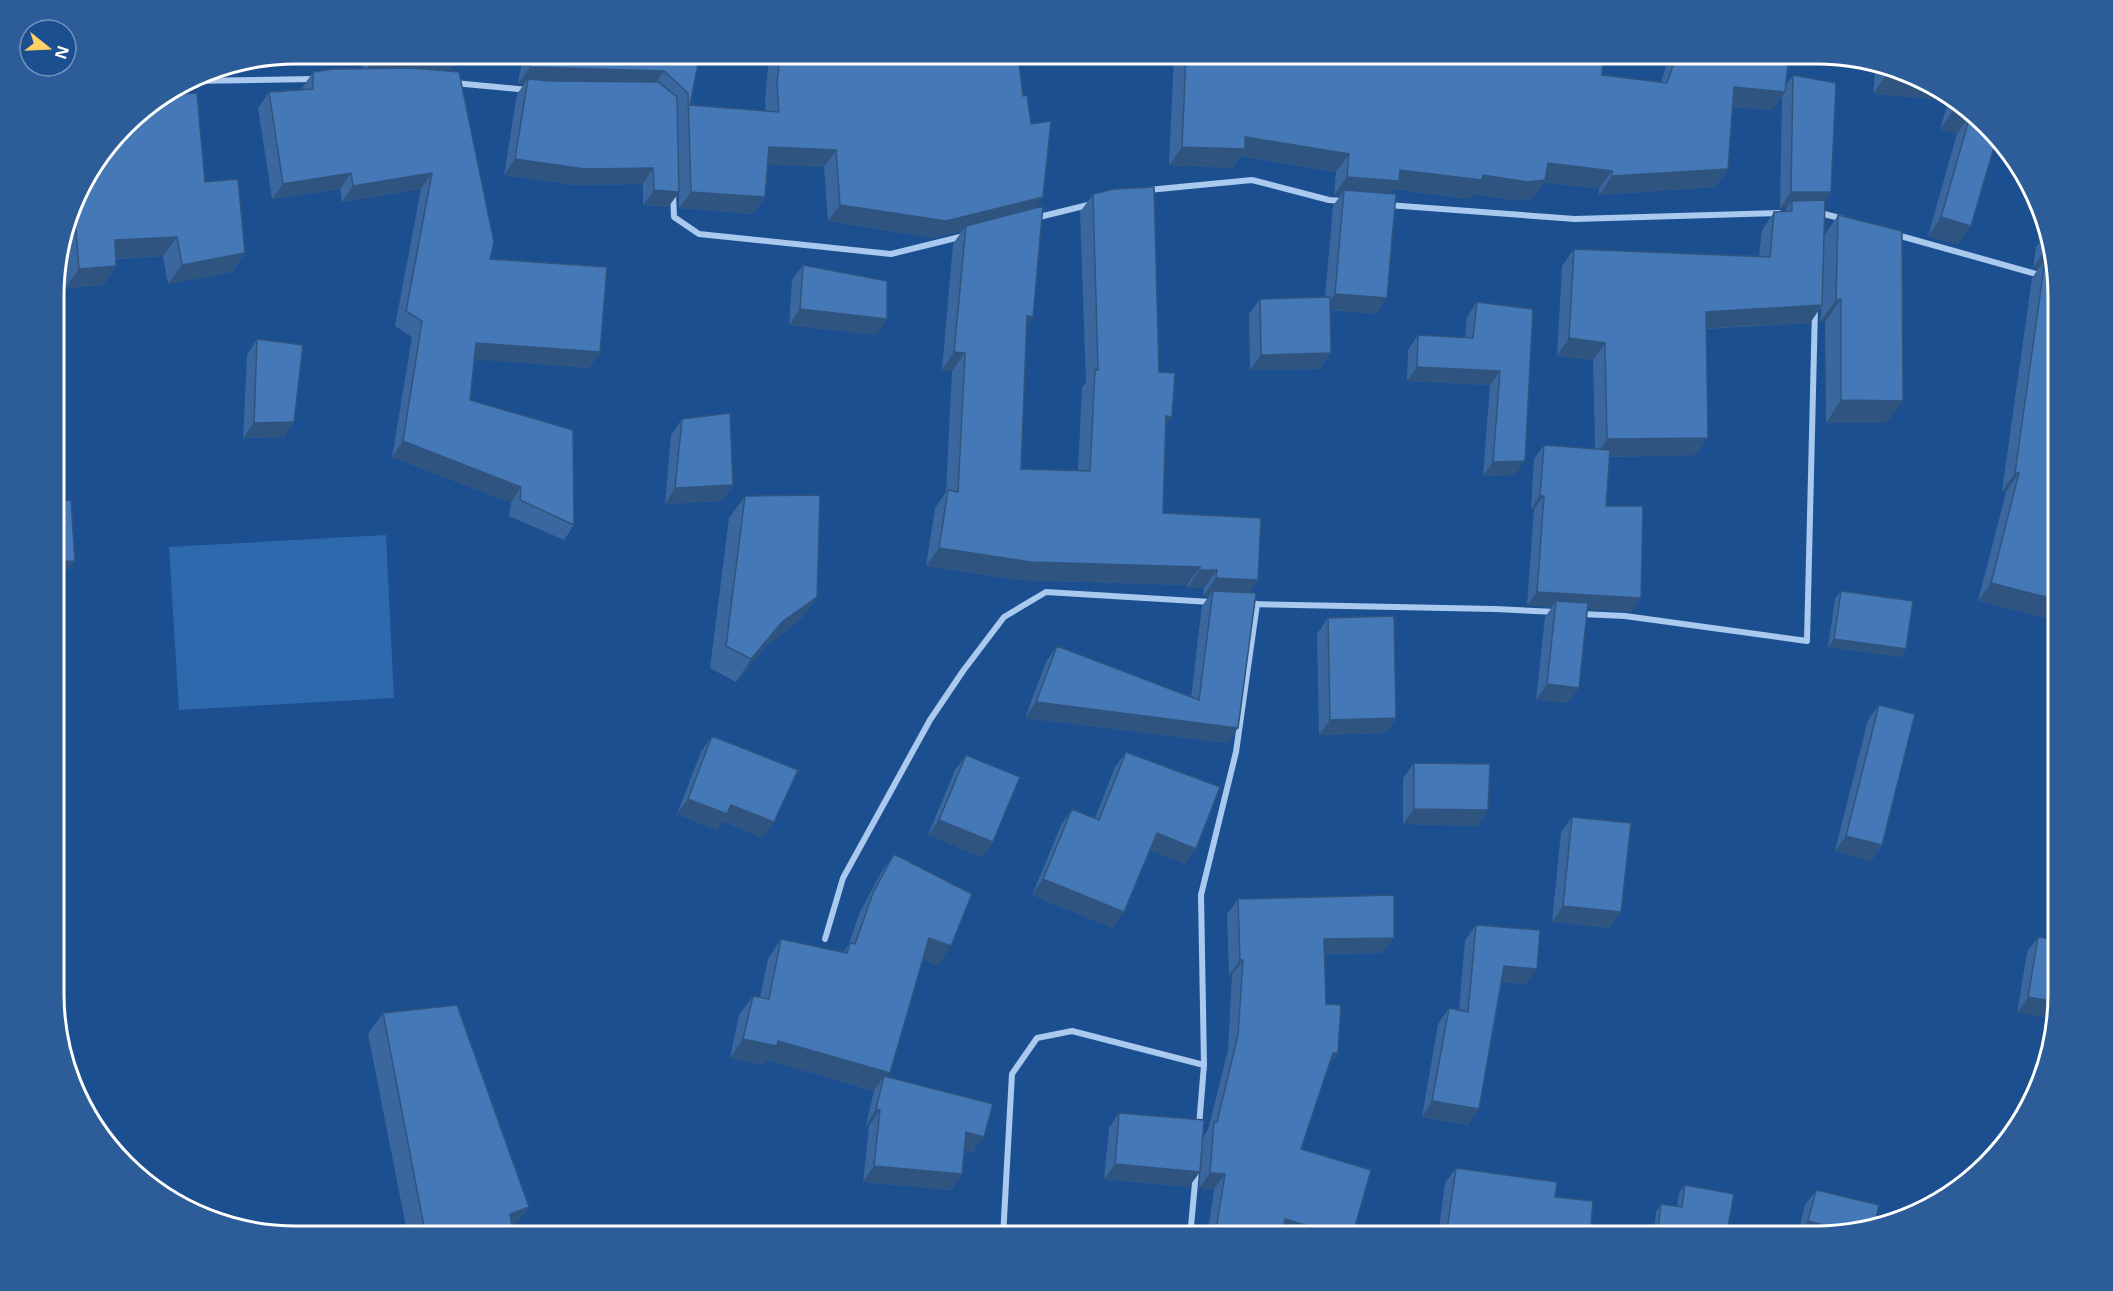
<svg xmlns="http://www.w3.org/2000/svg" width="2113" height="1291" font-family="'Noto Sans',sans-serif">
	<rect width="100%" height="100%" fill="#1b4f8f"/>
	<path fill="#2e69ad" d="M386 535 394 698 179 710 169 547Z"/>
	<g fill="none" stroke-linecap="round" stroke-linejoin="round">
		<path stroke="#a9c9ee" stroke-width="6" d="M190 81 315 79
			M454 83 528 90
			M1148 190 1252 180 1329 200 1342 201
			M673 192 674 217 699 234 891 254 964 236
			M1388 205 1575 219 1779 213
			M1816 212 1844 219
			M1035 218 1092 204
			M1897 235 2040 275
			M1249 604 1495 609 1556 612
			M1581 614 1625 616 1807 641 1815 308
			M825 939 843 878 930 720 963 671 1004 617 1046 592 1211 602
			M1199 1126 1204 1065 1201 895 1236 752 1257 604
			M1003 1237 1012 1074 1037 1038 1072 1031 1204 1065
			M1190 1237 1196 1172"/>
	</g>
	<path fill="#3a679d" d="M363 54H700L690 105 766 111 765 101 769 54H1018L1023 96 1031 124 1043 197 1035 208 1033 317 1027 326 1021 469 1078 470 1082 387 1086 383 1080 212 1093 194 1159 372 1172 417 1166 426 1163 513 1258 580 1249 593 1238 728 1227 743 1025 718 1046 662 1057 646 1191 697 1202 606 1209 596H1203L1204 588H1187V585L1018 580 926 566 935 508 946 492 952 371 942 370 953 244 962 231 934 238 828 221 824 167 767 164 765 197 753 214 679 208V193L668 207 643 205V184L574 185 504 175 517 94 524 84H518L522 60 457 57 458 60 450 71 490 259 600 352 589 368 475 359 470 400 574 525 564 540 509 516 511 503 392 457 412 337 395 326 421 189 342 202 340 189 272 199 258 108 269 92 302 90V88L313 72 363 68Z
		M1174 54H1603L1602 75 1661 82 1670 54H1789L1786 85 1793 75 1831 192 1825 201 1824 236 1838 215 1887 423H1826L1825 322H1820L1821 307 1810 323 1706 329 1696 455 1610 457 1606 506 1632 612 1588 609 1568 703 1536 700 1545 617 1552 607 1527 605 1534 509H1531L1534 459 1544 445 1595 449 1593 360 1557 356 1562 266 1574 249 1759 256 1762 230 1774 212H1784L1787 208H1780L1782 96 1772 110 1732 107 1728 169 1715 187 1599 195V189L1544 182 1532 199 1514 200 1473 194 1469 199 1393 189 1390 194 1387 298 1376 314 1330 310 1320 369 1250 370 1249 314 1260 299 1325 297 1333 206 1340 196 1334 195 1336 172 1240 156 1232 168 1169 165Z
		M1876 62H1879L1938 87 1988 125 1958 244 1928 236 1957 134 1940 129 1949 100 1873 94Z
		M205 182 245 253 232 272 168 284 163 256 116 259V266L103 285 65 288 62 245 79 189Z
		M2045 235 2058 281V621L1978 601 2006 492 2002 491 2032 278 2038 269 2033 268 2036 247Z
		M803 265 887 319 876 335 789 325 792 280Z
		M1477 302 1533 309 1515 475 1483 476 1490 385 1407 381 1408 350 1418 335 1465 338 1467 317Z
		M257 339 294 422 284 437 243 438 247 355Z
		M682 419 733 485 722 501 665 504 671 435Z
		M745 496 817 597 801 619 767 645 736 682 710 668 729 518Z
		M1841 591 1901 657 1828 647 1835 599Z
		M1328 618 1396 718 1386 733 1319 735 1317 634Z
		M1879 705 1882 845 1871 861 1835 851 1868 720Z
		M712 736 763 838 722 821 717 830 677 814 701 752Z
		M1126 752 1185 864 1149 850 1113 928 1032 895 1061 825 1072 809 1095 818 1115 767Z
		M966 755 993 842 982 857 928 835 955 770Z
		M1414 763 1488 810 1477 826 1403 824V778Z
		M1572 817 1610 928 1552 922 1561 832Z
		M894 854 938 966 923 960 887 1077 973 1152 964 1150 962 1174 951 1190 863 1182 869 1126 866 1125 874 1091 767 1060 763 1065 730 1058 739 1015 753 996 760 997 768 959 781 939 843 952 848 946 860 912 881 873Z
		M1238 899 1383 953 1325 954 1326 1004 1338 1053 1328 1066 1301 1149 1278 1237H1207L1214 1189 1199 1188 1203 1137 1208 1130 1228 1050 1232 975H1229L1227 914Z
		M1476 925 1526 984 1502 982 1479 1109 1468 1125 1422 1117 1438 1024 1449 1008 1459 1010 1465 940Z
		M2038 937 2058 1010 2017 1013 2027 952Z
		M383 1013 514 1228 513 1229 514 1237H408L368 1034Z
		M1119 1113 1189 1187 1104 1179 1109 1128Z
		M1456 1168 1555 1197 1590 1237H1438L1445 1183Z
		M1685 1185 1726 1237H1653L1656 1212 1661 1204 1677 1207 1679 1193Z
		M1816 1190 1832 1236H1797L1805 1205Z"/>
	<path fill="#305480" d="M443 54H526L522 60 442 56Z
		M413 56 458 60 446 77 364 73 375 57Z
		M530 67 664 71 652 88 528 79 524 84H518Z
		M1886 76 1917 78 1938 87 1951 97 1949 100 1873 94Z
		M1734 87 1785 92 1772 110 1721 106Z
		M1953 111 1970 116 1957 134 1940 129Z
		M1245 137 1349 154 1336 172 1240 156 1232 168 1169 165 1182 147Z
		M769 147 836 150 824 167 757 164Z
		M515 159 653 168 643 184 574 185 504 175Z
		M1548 163 1612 171 1599 189 1544 182 1532 199 1514 200 1473 194 1469 199 1393 189 1386 199 1344 190 1340 196 1334 195 1347 177 1400 170 1483 175Z
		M1728 169 1715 187 1599 195 1612 176Z
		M351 173 340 189 272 199 283 184Z
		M432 173 421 189 342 202 353 186Z
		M654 190 679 192 668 207 643 205Z
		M691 192 765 197 753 214 679 208Z
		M1791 192H1831L1821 207 1792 201 1787 208H1780Z
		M1043 197 1032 213 966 226 962 231 934 238 828 221 840 205Z
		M1941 217 1971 226 1958 244 1928 236Z
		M177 237 163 256 101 259 115 240Z
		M2046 249 2049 250 2056 274 2045 260 2038 269 2033 268Z
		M245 253 232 272 168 284 182 265Z
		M116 266 103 285 65 288 79 269Z
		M1335 294 1387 298 1376 314 1324 309Z
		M1841 299 1825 322H1820L1836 300Z
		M1822 305 1810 323 1694 329 1706 312Z
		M800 309 887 319 876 335 789 325Z
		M1027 316 1033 317 1020 335Z
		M1569 338 1605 343 1593 360 1557 356Z
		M476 343 600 352 589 368 465 359Z
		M954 352 965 353 952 371 942 370Z
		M1331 353 1320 369 1250 370 1261 355Z
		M1417 367 1500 371 1490 385 1407 381Z
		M1841 400 1903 401 1887 423H1826Z
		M1166 416 1172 417 1160 435Z
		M294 422 284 437 243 438 254 423Z
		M1708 438 1696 455 1595 457 1607 439Z
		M403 441 521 487 511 503 392 457Z
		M1525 461 1515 475 1483 476 1493 462Z
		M2015 473H2019L2006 492 2002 491Z
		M733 485 722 501 665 504 675 488Z
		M1540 495 1544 496 1534 509H1531Z
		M939 548 1200 567 1187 585 1018 580 926 566Z
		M75 561 64 576 56 577V562Z
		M1200 570H1217L1204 588H1187Z
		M1216 578 1258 580 1245 598 1213 591 1209 596H1203Z
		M1991 583 2058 600V621L1978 601Z
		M1537 592 1641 598 1632 612 1556 607V601L1552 607 1527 605Z
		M817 597 801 619 767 645 736 682 751 659 782 622Z
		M1834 639 1906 649 1901 657 1828 647Z
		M1547 684 1579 688 1568 703 1536 700Z
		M1036 702 1238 728 1227 743 1025 718Z
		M1396 718 1386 733 1319 735 1330 720Z
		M688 799 731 805 774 822 763 838 722 821 717 830 677 814Z
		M1414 809 1488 810 1477 826 1403 824Z
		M939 820 993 842 982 857 928 835Z
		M1157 833 1196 849 1185 864 1146 849Z
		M1846 836 1882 845 1871 861 1835 851Z
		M1043 879 1124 912 1113 928 1032 895Z
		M1563 906 1621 912 1610 928 1552 922Z
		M929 938 951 946 938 966 915 957Z
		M1394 938 1383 953 1314 954 1324 939Z
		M1240 960H1243L1232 975H1229Z
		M1504 966 1537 969 1526 984 1494 982Z
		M2028 997 2058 1002V1010L2056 1019 2017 1013Z
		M743 1039 778 1041 890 1073 882 1084 884 1076 874 1091 767 1060 763 1065 730 1058Z
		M1333 1053H1338L1327 1068Z
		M1432 1101 1479 1109 1468 1125 1422 1117Z
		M876 1109 880 1110 869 1126 866 1125Z
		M966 1132 984 1137 973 1152 955 1147Z
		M1115 1164 1200 1172 1189 1187 1104 1179Z
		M874 1166 962 1174 951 1190 863 1182Z
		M1210 1173 1225 1174 1214 1189 1199 1188Z
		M529 1207 514 1228 495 1235 510 1214Z
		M1285 1219 1346 1237H1282L1279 1236 1278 1237H1255L1262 1227Z
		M1808 1221 1849 1231 1832 1236H1797Z
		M1550 1233 1590 1237H1547Z"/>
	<path fill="#4478b7" stroke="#305480" stroke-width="1.5" d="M375 54H457L458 60 413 56 375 57Z
		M532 54H700L690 105 779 112 777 84 780 54H1018L1023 96 1027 95 1031 124 1051 121 1043 197 946 221 840 205 836 150 769 147 765 197 691 192 688 93 664 71 530 67Z
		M1186 54H1603L1602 75 1667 83 1677 54H1789L1785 92 1734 87 1728 169 1612 176V171L1548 163 1545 180 1527 182 1483 175 1482 180 1400 170 1399 181 1347 177 1349 154 1245 137V149L1182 147Z
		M1887 66 1917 78 1886 76Z
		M412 68 459 72 494 242 490 259 607 267 600 352 476 343 470 400 573 430 574 525 520 500 521 487 403 441 422 321 406 311 432 173 353 186 351 173 283 184 269 92 313 89V72L334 69Z
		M1793 75 1836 83 1831 192H1791Z
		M528 79 549 81 658 82 677 97 679 192 654 190 653 168 585 169 515 159Z
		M197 93 205 182 238 179 245 253 182 265 177 237 115 240 116 266 79 269 74 205 79 189 136 115 167 95Z
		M1956 101 1988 125 1997 137 1971 226 1941 217 1970 116 1953 111Z
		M1154 187 1159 372 1175 373 1172 417 1166 416 1163 513 1261 518 1258 580 1216 578 1217 570H1200V567L1031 562 939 548 948 490 958 492 965 353 954 352 966 226 1043 206 1033 317 1027 316 1021 469 1090 471 1095 369 1098 370 1093 194 1114 189Z
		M1344 190 1396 194 1387 298 1335 294Z
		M1825 200 1822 305 1706 312 1708 438 1607 439 1605 343 1569 338 1574 249 1770 257 1774 212 1792 211V201Z
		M1838 215 1902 231 1903 401 1841 400V299L1836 300Z
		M2045 260 2053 262 2058 281V600L1991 583 2019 473H2015Z
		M803 265 887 281V319L800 309Z
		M1330 297 1331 353 1261 355 1260 299Z
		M1477 302 1533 309 1525 461 1493 462 1500 371 1417 367 1418 335 1473 338Z
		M257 339 303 345 294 422 254 423Z
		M730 413 733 485 675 488 682 419Z
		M1544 445 1610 450 1606 506H1643L1641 598 1537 592 1544 496 1540 495Z
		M820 495 817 597 782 622 751 659 726 646 745 496Z
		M71 500 75 561 56 562V501Z
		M1213 591 1256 593 1238 728 1036 702 1057 646 1199 700Z
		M1841 591 1913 601 1906 649 1834 639Z
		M1556 601 1588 603 1579 688 1547 684Z
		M1394 616 1396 718 1330 720 1328 618Z
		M1879 705 1915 714 1882 845 1846 836Z
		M712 736 798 770 774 822 731 805 727 814 688 799Z
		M1126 752 1220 787 1196 849 1157 833 1124 912 1043 879 1072 809 1099 820Z
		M966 755 1020 777 993 842 939 820Z
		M1414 763 1490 764 1488 810 1414 809Z
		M1572 817 1631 823 1621 912 1563 906Z
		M894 854 972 894 951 946 929 938 890 1073 778 1041 777 1046 743 1039 753 996 769 999 781 939 847 953 850 943 855 944 873 893Z
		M1394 895V938L1324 939 1326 1004 1341 1005 1338 1053H1333L1301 1149 1371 1170 1352 1237H1346L1285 1219 1283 1230 1262 1227V1237H1215L1225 1174 1210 1173 1214 1122H1217L1238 1035 1243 960H1240L1238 899Z
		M1476 925 1540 930 1537 969 1504 966 1479 1109 1432 1101 1449 1008 1468 1012Z
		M2038 937 2058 940V1002L2028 997Z
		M457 1005 529 1207 510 1214 514 1237H426L383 1013Z
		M884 1076 993 1104 984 1137 966 1132 962 1174 874 1166 880 1110 876 1109Z
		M1119 1113 1204 1120 1200 1172 1115 1164Z
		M1456 1168 1557 1182 1555 1197 1593 1201 1590 1237 1550 1233 1549 1237H1446Z
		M1685 1185 1734 1194 1726 1237 1657 1236 1661 1204 1682 1207Z
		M1816 1190 1879 1205 1875 1223 1849 1231 1808 1221Z"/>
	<path d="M0 0H2113V1291H0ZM296 64H1816A232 232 0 0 1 2048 296V994A232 232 0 0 1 1816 1226H296A232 232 0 0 1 64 994V296A232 232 0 0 1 296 64Z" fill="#2d5d98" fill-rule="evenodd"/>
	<path fill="none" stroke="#fff" stroke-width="3" d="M296 64H1816A232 232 0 0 1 2048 296V994A232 232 0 0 1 1816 1226H296A232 232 0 0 1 64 994V296A232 232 0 0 1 296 64Z"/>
	<g transform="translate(48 48) rotate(108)"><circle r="28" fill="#1b4f8f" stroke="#7695bc" stroke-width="1.5"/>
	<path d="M0-4.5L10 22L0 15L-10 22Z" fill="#ffd166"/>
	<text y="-9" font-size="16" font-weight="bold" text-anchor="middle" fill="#ffffff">N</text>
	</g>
</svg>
